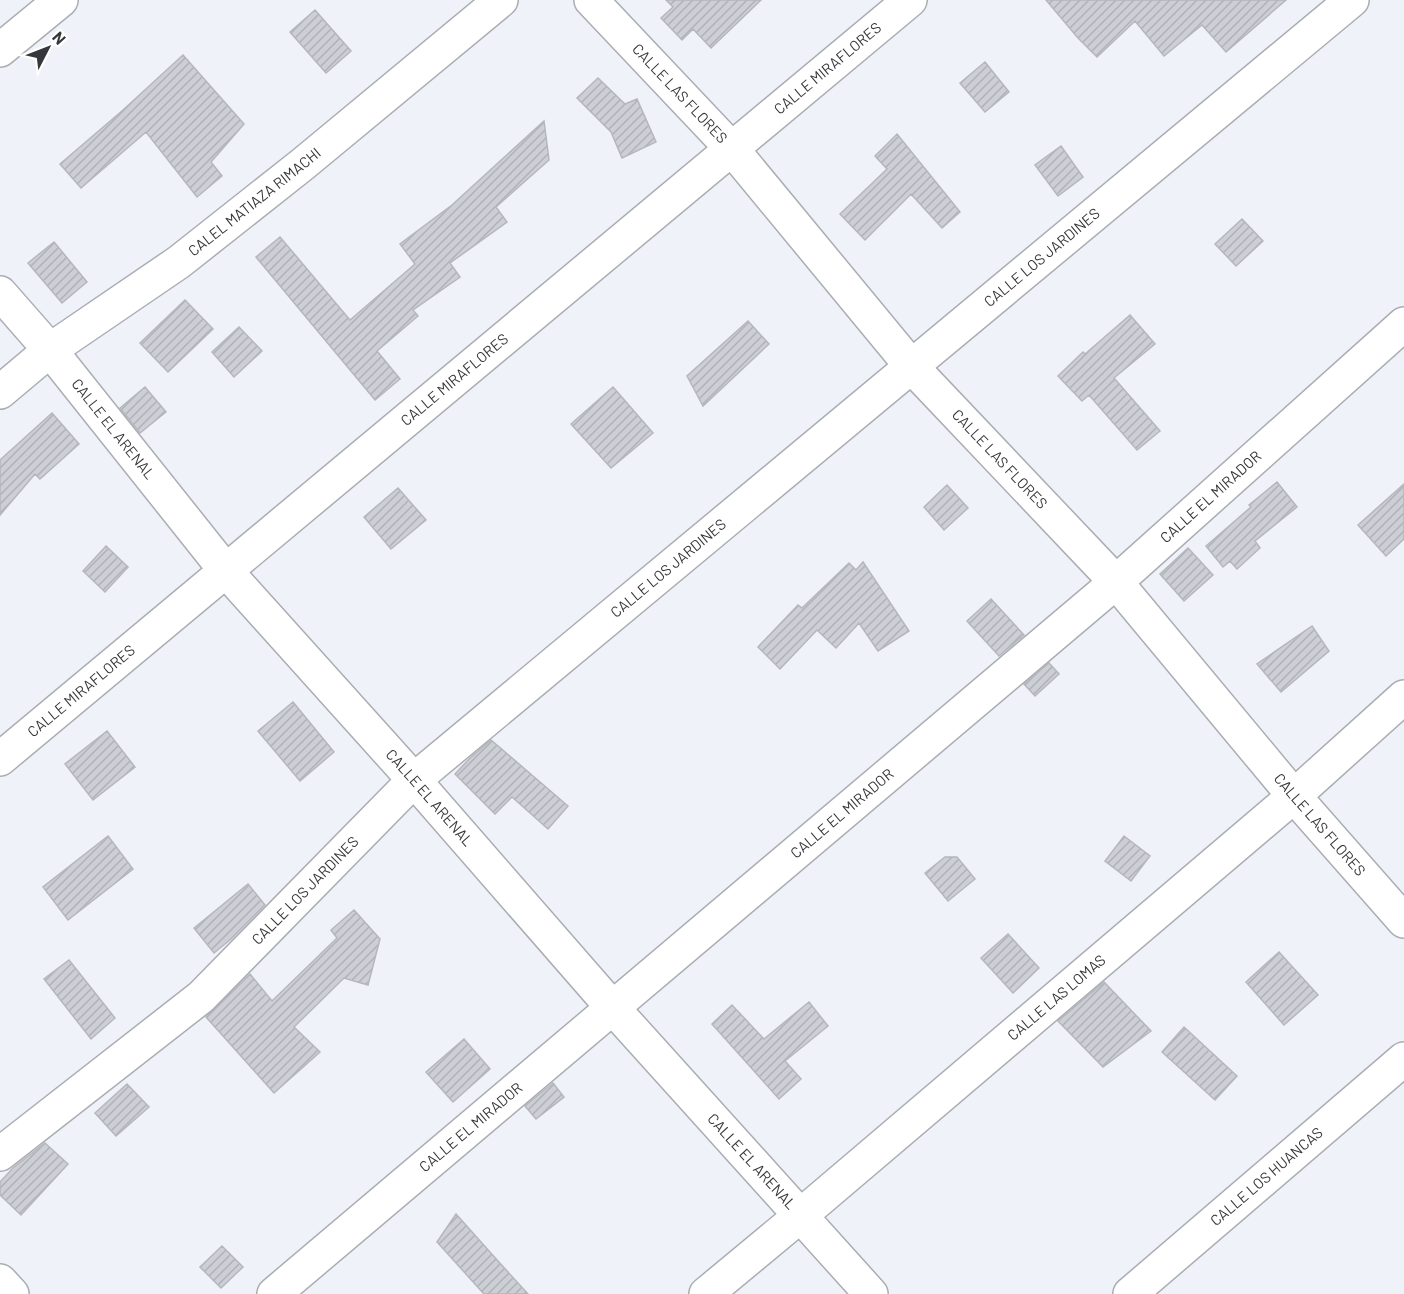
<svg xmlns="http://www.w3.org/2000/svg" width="1404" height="1294" font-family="Barlow,sans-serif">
	<defs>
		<pattern id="building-hatch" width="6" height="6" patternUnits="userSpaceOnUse" patternTransform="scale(1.5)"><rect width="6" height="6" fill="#cccfd5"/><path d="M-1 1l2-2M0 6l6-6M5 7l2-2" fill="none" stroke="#b0b2b8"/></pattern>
	</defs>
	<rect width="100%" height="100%" fill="#eff2f8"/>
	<path fill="url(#building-hatch)" stroke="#b5b7bd" stroke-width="1.5" d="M666 0H761L711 48 693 29 682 40 661 18 673 7Z
		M1046 0H1286L1226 52 1202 25 1164 56 1135 21 1097 57 1078 38Z
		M315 10 351 51 326 73 290 32Z
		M183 55 244 124 211 162 222 176 197 197 146 132 81 188 60 164 123 110Z
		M985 62 1009 92 985 112 960 83Z
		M598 78 625 104 637 99 656 142 622 158 611 132 577 98Z
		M544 121 549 160 496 207 507 222 450 263 460 277 413 310 418 316 377 351 400 379 375 400 256 257 280 237 350 320 415 264 400 244 452 205Z
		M897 134 960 212 942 228 911 194 865 240 840 214 887 169 875 156Z
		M1061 146 1083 177 1058 196 1035 165Z
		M1242 219 1263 241 1236 266 1215 244Z
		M54 242 87 282 62 303 28 263Z
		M185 300 213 329 168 372 140 343Z
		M1130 315 1155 344 1114 378 1160 431 1137 450 1089 395 1082 401 1058 376 1083 352 1085 354Z
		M748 321 769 344 703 406 687 376Z
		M239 327 262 351 234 377 212 352Z
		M145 387 166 412 140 433 120 408Z
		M613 387 653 433 611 468 571 424Z
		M52 413 79 444 40 479 35 474 0 515V460Z
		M1277 482 1297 507 1255 541 1260 548 1237 569 1230 561 1223 567 1206 546 1251 507 1249 505Z
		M1404 484V539L1386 556 1358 525Z
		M947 485 968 508 944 530 924 507Z
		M398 488 426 520 391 549 364 517Z
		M106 546 128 567 105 592 83 571Z
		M1188 548 1213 575 1184 601 1160 574Z
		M863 562 909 631 878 651 859 623 836 648 817 630 780 669 758 647 798 605 802 608 849 563 856 570Z
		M991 599 1024 635 999 656 967 621Z
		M1312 626 1329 651 1281 692 1257 664Z
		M1049 663 1059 674 1035 696 1024 684Z
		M293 702 334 752 300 781 258 731Z
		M107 731 135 767 93 800 65 764Z
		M491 740 568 806 548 829 512 797 495 814 455 774 470 758Z
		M108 836 133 869 68 920 43 887Z
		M1124 836 1150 856 1131 881 1105 861Z
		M945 857H957L975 879 948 901 925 873Z
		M248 884 265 905 231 939 214 953 194 928Z
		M354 910 380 939 368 985 344 978 294 1027 320 1052 274 1093 206 1017 250 974 272 1001 337 938 331 930Z
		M1008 934 1039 968 1013 993 981 958Z
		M1279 952 1318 995 1284 1025 1246 982Z
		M69 960 115 1018 91 1039 44 979Z
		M1104 982 1151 1031 1103 1067 1058 1021Z
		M809 1002 828 1026 785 1061 801 1079 779 1099 712 1024 732 1005 764 1039Z
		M1184 1027 1237 1076 1215 1100 1162 1052Z
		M464 1039 490 1069 453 1102 426 1072Z
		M553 1083 564 1097 536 1119 525 1106Z
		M127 1084 149 1107 116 1136 95 1113Z
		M45 1143 68 1164 21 1215 0 1195V1182L13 1168Z
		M456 1214 498 1261 528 1294H484L437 1242Z
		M222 1246 243 1267 221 1288 200 1267Z"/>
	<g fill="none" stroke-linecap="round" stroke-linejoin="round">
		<defs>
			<g id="minor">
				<path id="s1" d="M591 0 732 149 912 367 1116 582 1294 796 1404 921"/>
				<path d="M0 50 61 0"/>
				<path id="s2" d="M0 293 50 350 226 571 414 780 612 1007 871 1294"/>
				<path id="s3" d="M0 392 50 350 179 262 303 164 501 0"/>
				<path id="s4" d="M0 759 910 0"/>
				<path id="s5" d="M0 1154 201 997 414 780 1352 0"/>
				<path d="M0 1281 12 1294"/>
				<path id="s6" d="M274 1294 1116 582 1404 324"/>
				<path id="s7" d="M706 1294 800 1216 1294 796 1404 697"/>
				<path id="s8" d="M1130 1294 1404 1059"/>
			</g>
		</defs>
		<use href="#minor" stroke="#aaadb3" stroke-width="36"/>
		<use href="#minor" stroke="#fff" stroke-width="33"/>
	</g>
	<g text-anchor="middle" stroke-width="4.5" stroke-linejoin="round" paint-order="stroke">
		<g font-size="15" fill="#363739" stroke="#fff">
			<text dy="5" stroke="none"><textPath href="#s4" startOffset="1078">CALLE MIRAFLORES</textPath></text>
			<text dy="5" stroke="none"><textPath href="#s1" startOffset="129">CALLE LAS FLORES</textPath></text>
			<text dy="5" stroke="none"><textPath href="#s3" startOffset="318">CALEL MATIAZA RIMACHI</textPath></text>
			<text dy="5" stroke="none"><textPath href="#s5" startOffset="1376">CALLE LOS JARDINES</textPath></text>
			<text dy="5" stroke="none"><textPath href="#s4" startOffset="592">CALLE MIRAFLORES</textPath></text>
			<text dy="5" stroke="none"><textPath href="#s2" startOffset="177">CALLE EL ARENAL</textPath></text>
			<text dy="5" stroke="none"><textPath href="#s1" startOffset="615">CALLE LAS FLORES</textPath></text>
			<text dy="5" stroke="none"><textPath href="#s6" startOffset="1230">CALLE EL MIRADOR</textPath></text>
			<text dy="5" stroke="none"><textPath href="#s5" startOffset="890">CALLE LOS JARDINES</textPath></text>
			<text dy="5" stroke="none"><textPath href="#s4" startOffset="106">CALLE MIRAFLORES</textPath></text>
			<text dy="5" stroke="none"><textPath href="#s2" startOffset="663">CALLE EL ARENAL</textPath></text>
			<text dy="5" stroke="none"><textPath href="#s6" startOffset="744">CALLE EL MIRADOR</textPath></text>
			<text dy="5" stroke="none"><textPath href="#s1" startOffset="1101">CALLE LAS FLORES</textPath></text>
			<text dy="5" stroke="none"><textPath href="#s5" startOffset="404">CALLE LOS JARDINES</textPath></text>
			<text dy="5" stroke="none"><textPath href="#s7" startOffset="459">CALLE LAS LOMAS</textPath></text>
			<text dy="5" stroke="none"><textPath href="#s6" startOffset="258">CALLE EL MIRADOR</textPath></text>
			<text dy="5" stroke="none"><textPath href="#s2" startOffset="1149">CALLE EL ARENAL</textPath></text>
			<text dy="5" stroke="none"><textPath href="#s8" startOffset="180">CALLE LOS HUANCAS</textPath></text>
		</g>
	</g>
	<g transform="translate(48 48) rotate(48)" stroke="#ffffff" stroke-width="4.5" paint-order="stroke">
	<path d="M0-4.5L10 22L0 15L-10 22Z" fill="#363739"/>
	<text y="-9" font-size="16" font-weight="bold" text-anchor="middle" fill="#363739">N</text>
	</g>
</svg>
